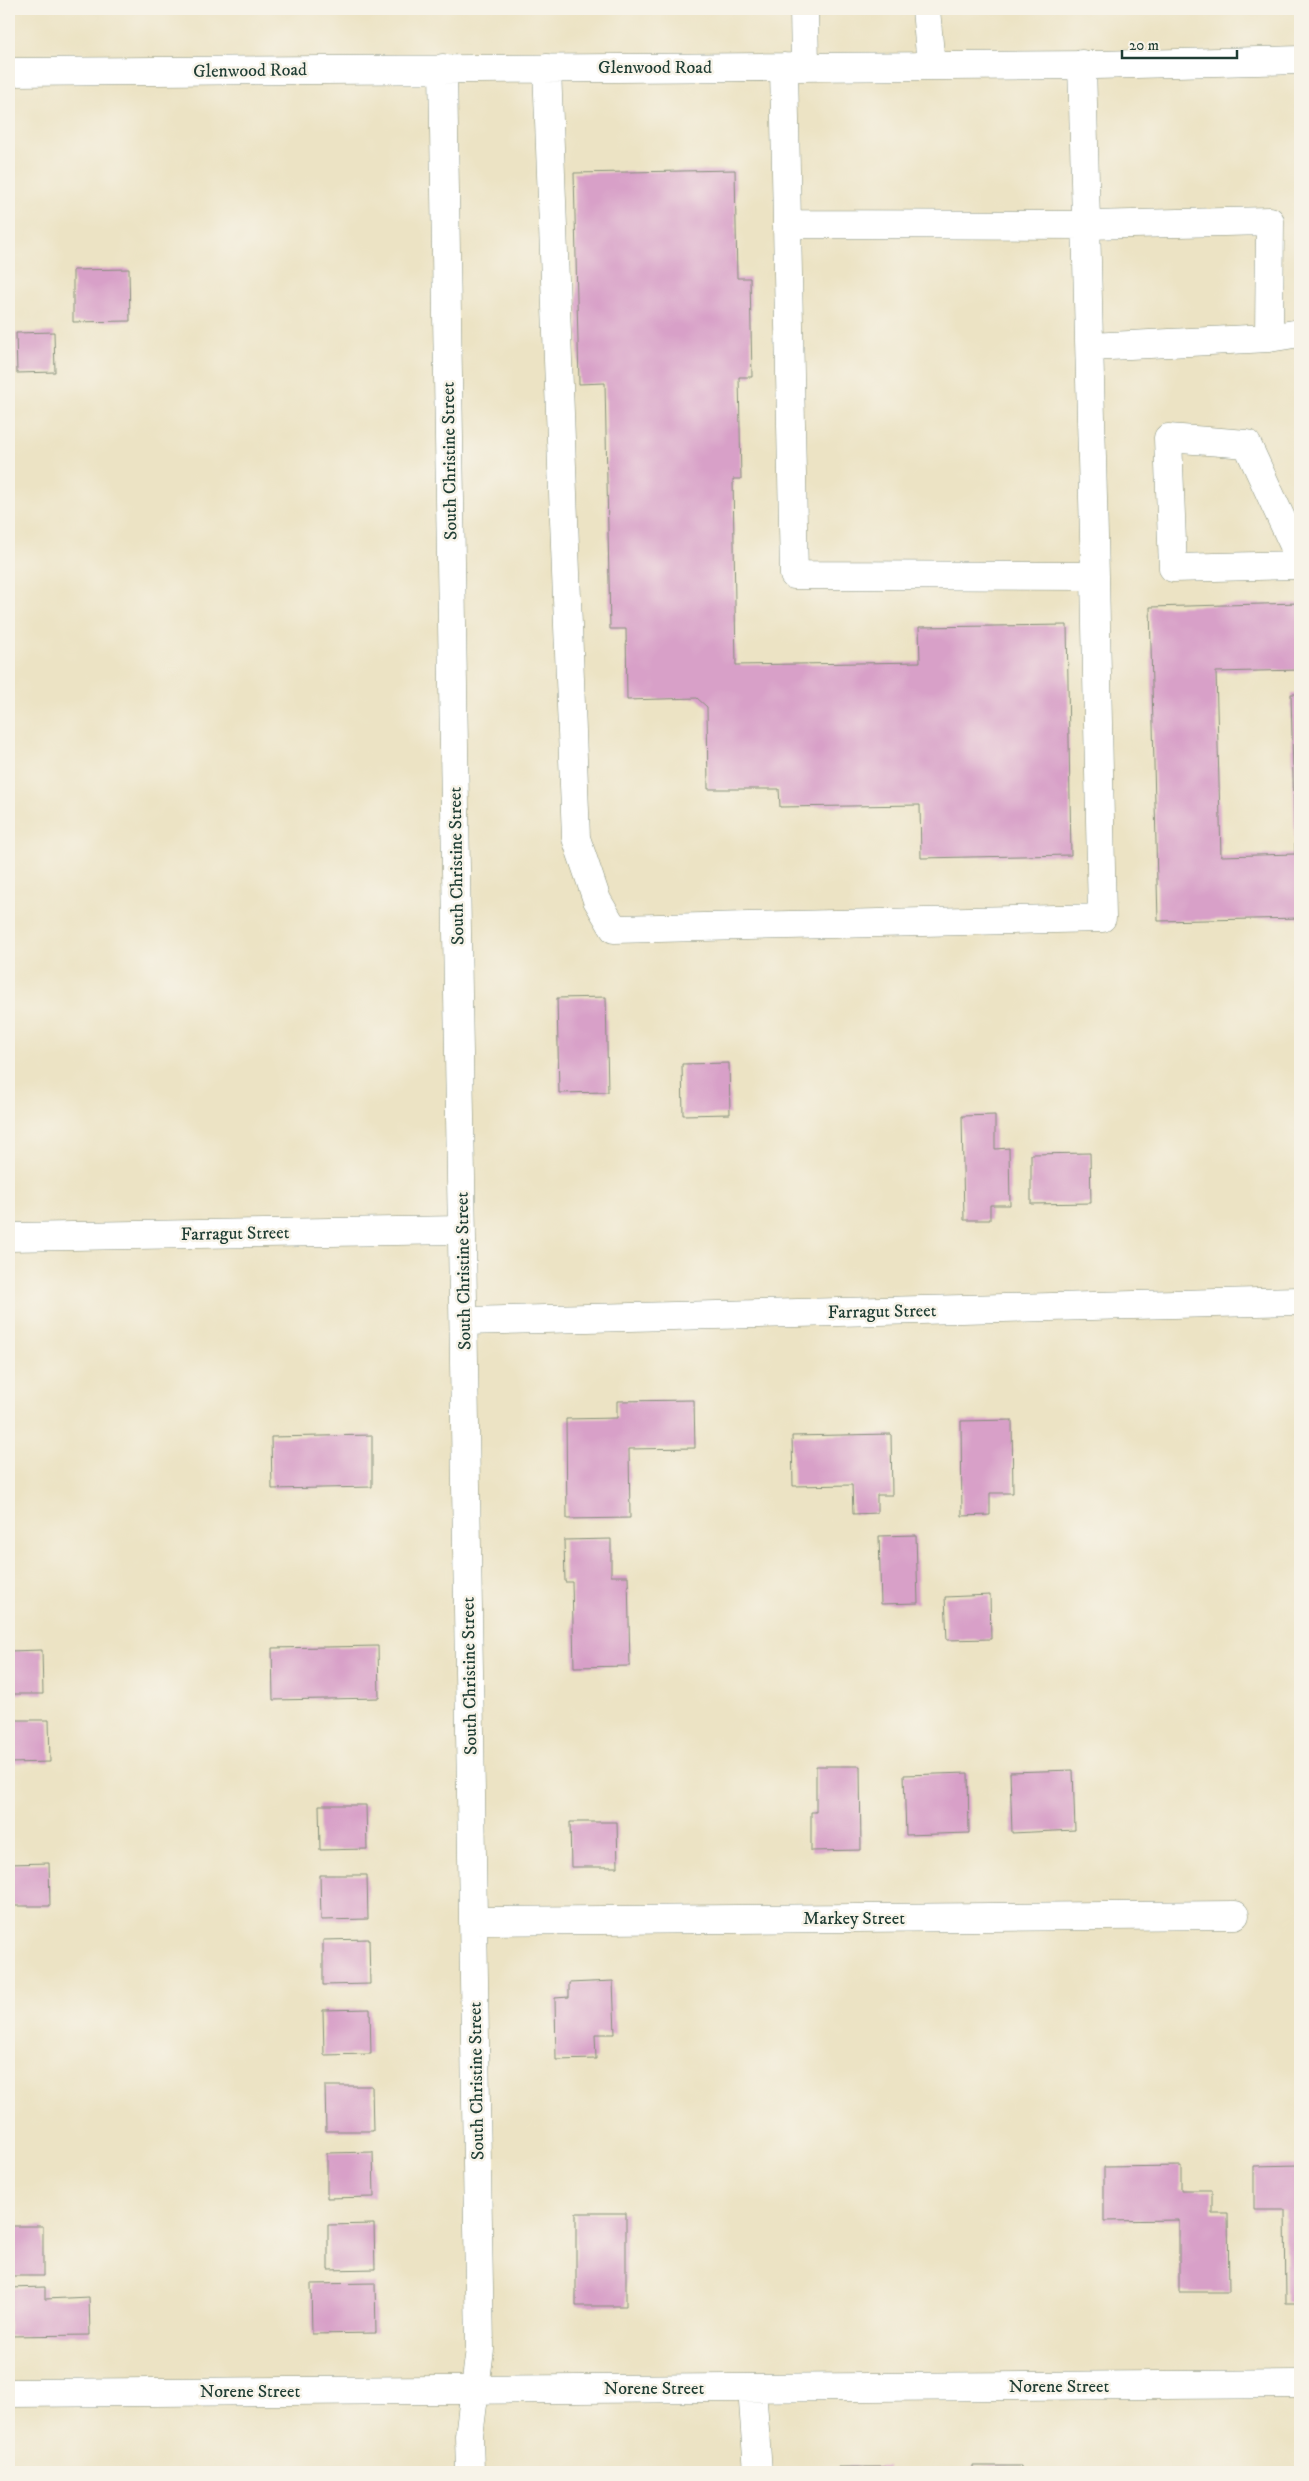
<svg xmlns="http://www.w3.org/2000/svg" width="1309" height="2481" font-family="'IM FELL DW Pica',serif">
	<rect width="100%" height="100%" fill="#f7f3e8"/>
	<filter id="ink" filterUnits="userSpaceOnUse"><feTurbulence type="fractalNoise" baseFrequency=".02" numOctaves="2"/><feDisplacementMap in="SourceGraphic" scale="10" xChannelSelector="R" yChannelSelector="G"/><feConvolveMatrix kernelMatrix="1 2 1 2 8 2 1 2 1" color-interpolation-filters="sRGB"/></filter>
	<filter id="wash" filterUnits="userSpaceOnUse"><feTurbulence type="fractalNoise" baseFrequency=".0096" numOctaves="4" result="noise"/><feDisplacementMap in="SourceGraphic" scale="20" xChannelSelector="R" yChannelSelector="G"/><feGaussianBlur stdDeviation="1.12" result="paint"/><feColorMatrix in="noise" values="0 0 0 0 0 0 0 0 0 0 0 0 0 0 0 0 0 1.4 0 .05"/><feComposite in="paint" operator="in"/></filter>
	<g filter="url(#wash)">
		<rect width="100%" height="100%" fill="#ece3c4"/>
		<g id="blocks">
			<path fill="#d8a0c8" d="M735 170 737 278H750L752 377H739L741 479H733L736 665 920 662 919 627 1067 625 1071 855 921 858 920 805 780 807 779 789H708L707 707 697 698 627 700 626 629H610L605 383 579 384 574 173Z
				M129 269 130 321 73 322V270Z
				M54 332 55 372 17 373 16 333Z
				M1300 603V670L1216 672 1221 856 1295 854 1291 694H1300V918L1158 921 1150 607Z
				M606 997 608 1092 559 1093 557 998Z
				M729 1063 730 1114 683 1115 682 1064Z
				M995 1115V1149L1009 1148 1010 1205H990V1220H964L962 1116Z
				M1090 1153 1091 1203 1031 1204V1154Z
				M694 1400 695 1448 629 1449 630 1518 567 1519 566 1419 617 1418V1401Z
				M1012 1420 1013 1493H990V1515L962 1516 961 1421Z
				M891 1434 892 1495H877V1513L853 1514 852 1485 793 1486 792 1436Z
				M372 1435V1487L272 1489 271 1437Z
				M916 1535 918 1603 881 1604 879 1536Z
				M611 1539V1576H628L630 1666 574 1667 572 1582H565L564 1540Z
				M990 1595 991 1639 947 1640 945 1597Z
				M378 1646 379 1698 273 1700 272 1648Z
				M42 1650 43 1694H9V1651Z
				M9 1720H49L50 1762 9 1763Z
				M816 1766H860L861 1850 811 1851V1812H816Z
				M1073 1770 1075 1830 1012 1833 1010 1772Z
				M968 1773 969 1833 906 1835 904 1775Z
				M319 1805H366L367 1849 320 1850Z
				M570 1822H617L618 1867H571Z
				M49 1863 50 1906H9V1864Z
				M320 1875H367L368 1919 321 1920Z
				M369 1939 370 1984 323 1985V1940Z
				M613 1981 615 2034H595L596 2059 556 2060 555 1998 569 1997V1983Z
				M370 2009 371 2054 324 2055 323 2010Z
				M325 2086H372L373 2131H326Z
				M373 2152 374 2197 327 2198V2153Z
				M1300 2165V2303H1286L1285 2210H1254V2166Z
				M1181 2166V2190H1212V2213H1228L1229 2292H1179V2220L1104 2221V2167Z
				M576 2213H626V2306H576Z
				M374 2224 375 2269 328 2270V2225Z
				M9 2226H43V2276H9Z
				M375 2283 376 2333 312 2334 311 2284Z
				M45 2287V2299L89 2297 90 2335 9 2336V2288Z
				M973 2466H1021V2472H973Z
				M838 2467H886V2472H838Z"/>
		</g>
	</g>
	<g filter="url(#ink)">
		<use href="#blocks" fill-opacity="0" stroke="#86907c" stroke-width="1"/>
		<g fill="none" stroke-linecap="round" stroke-linejoin="round">
			<defs>
				<path id="minor" d="M804 9 805 66
					M926 9 931 66
					M784 67 787 224 1087 225 1270 221 1269 338 1300 333
					M443 68 480 2349 469 2436 470 2472
					M547 68 576 838 597 900 614 929 1102 918 1095 576
					M9 72 1096 65 1300 60
					M787 224 794 575 1095 576 1082 64
					M1090 347 1269 338
					M1300 559 1247 444 1168 438 1173 568 1300 565
					M9 1237 462 1230
					M464 1321 1300 1301
					M473 1921 1235 1915
					M752 2388 758 2472
					M9 2393 1300 2384"/>
			</defs>
			<use href="#minor" stroke="#86907c" stroke-width="29"/>
			<use href="#minor" stroke="#fff" stroke-width="28"/>
		</g>
	</g>
	<g text-anchor="middle" stroke-width="5" stroke-linejoin="round" paint-order="stroke">
		<g font-size="18" fill="#1f3d34" stroke="#f7f3e8">
			<text x="655" y="73">Glenwood Road</text>
			<text transform="translate(250 70) rotate(-1)" y="6">Glenwood Road</text>
			<text transform="translate(449 461) rotate(-91)" y="6">South Christine Street</text>
			<text transform="translate(456 866) rotate(-91)" y="6">South Christine Street</text>
			<text transform="translate(235 1233) rotate(-1)" y="6">Farragut Street</text>
			<text transform="translate(463 1271) rotate(-91)" y="6">South Christine Street</text>
			<text transform="translate(882 1311) rotate(-1)" y="6">Farragut Street</text>
			<text transform="translate(469 1676) rotate(-91)" y="6">South Christine Street</text>
			<text x="854" y="1924">Markey Street</text>
			<text transform="translate(476 2081) rotate(-91)" y="6">South Christine Street</text>
			<text x="1059" y="2392">Norene Street</text>
			<text x="654" y="2394">Norene Street</text>
			<text x="250" y="2397">Norene Street</text>
		</g>
	</g>
	<rect width="1309" height="2481" fill="none" stroke="#f7f3e8" stroke-width="30"/>
	<path d="M1122 50v8h115v-8" fill="none" stroke="#1f3d34" stroke-width="2.5"/>
	<text x="1129" y="50" font-size="15" fill="#1f3d34" stroke="#f7f3e8" stroke-width="4" paint-order="stroke">20 m</text>
</svg>
